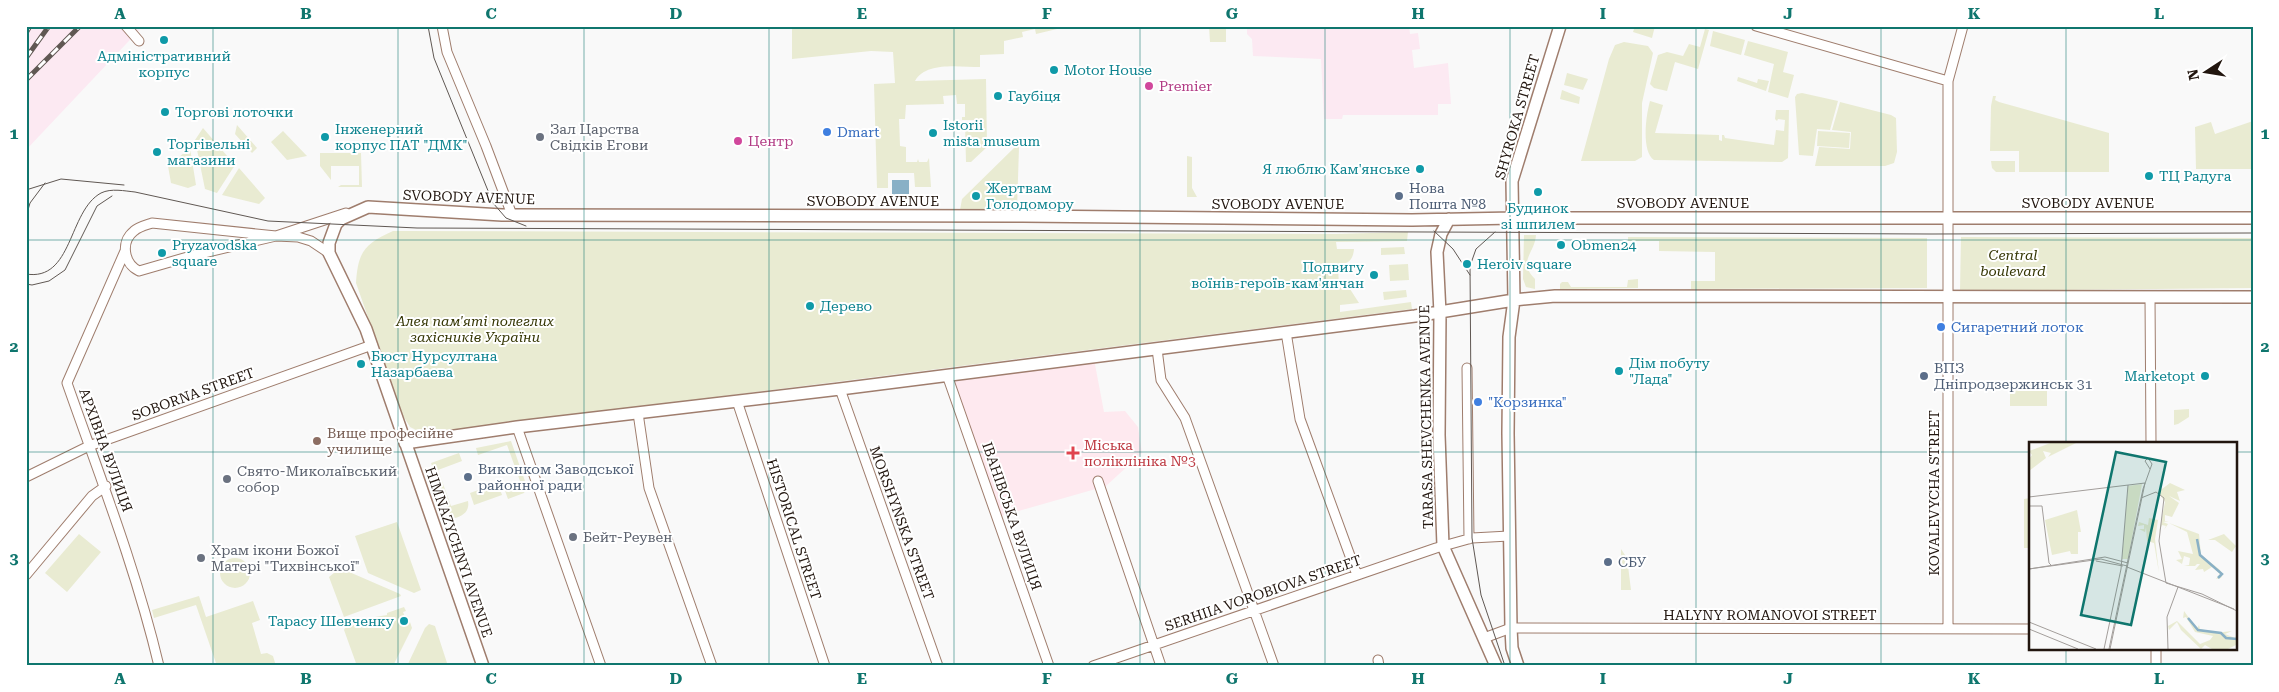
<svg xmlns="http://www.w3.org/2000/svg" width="2279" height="692" font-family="'Roboto Serif',serif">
	<rect width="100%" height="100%" fill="#f9f9f9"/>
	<path fill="#fce9f2" d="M26 26H143L26 150Z
		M1247 26H1409L1410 34 1418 33 1420 49 1412 50 1414 68 1448 63 1451 104H1438V115H1343L1342 119H1324L1321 59 1253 56 1252 39 1247 34Z"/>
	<path fill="#fee9ef" d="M1094 359 1104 412 1125 411 1138 427 1142 453 1106 486 1001 516 951 377Z"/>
	<path fill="#e9ebd2" d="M792 26H1056L1057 29 1036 34 1035 29 1022 32 1023 37 1004 41V54L980 55V67C960 67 926 61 915 81L986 79 987 147 971 162H966L965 124H979V120H962V117H965V104H957L956 95 943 96 944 104 906 105 905 119H899L900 146 906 147V162H917L918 159 919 162H927L929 158 931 187H915L914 173H888V188H877L874 84 895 83 893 52 871 51 792 59Z
		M1209 26H1226V42H1210Z
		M1635 26H1655L1652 38 1633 32Z
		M1705 29 1709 30 1698 69 1675 62 1667 91 1654 88 1650 84 1658 55 1667 52 1683 56 1689 44 1700 47Z
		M1713 31 1745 40 1741 55 1710 46Z
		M1748 41 1788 52 1783 72 1794 75 1788 98 1768 92 1774 64 1744 55Z
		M1624 42 1648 46 1653 53 1642 103V157L1635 161H1581L1609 59 1615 45Z
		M1567 73 1588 79 1583 90 1564 85Z
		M1738 77 1757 83 1758 79 1769 81 1766 91 1737 81Z
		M1562 90 1580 97 1579 104 1560 99Z
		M1802 93 1838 101 1830 130 1817 129 1813 156 1799 155 1795 97 1797 94Z
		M1993 96H1996L1995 100 1999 102 2109 133V172H2019V151H1990L1991 106Z
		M1650 101 1663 105 1655 133 1719 135V140L1722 141V135H1724L1725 138 1774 145 1776 130 1784 131 1785 120 1778 119 1777 121 1775 119 1776 110H1789L1788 158 1782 162 1654 160C1641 151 1646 115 1650 101Z
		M1840 102 1891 115 1896 118 1897 152 1894 163 1885 166H1815L1819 147 1850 149 1851 132 1832 130Z
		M2253 121V169H2196L2195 127 2211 122 2215 134Z
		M237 125 257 148 252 153 235 134Z
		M203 128 235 165 217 193 205 189 195 140Z
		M283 131 307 156 287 160 271 142Z
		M1818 131 1850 133 1849 148 1817 146Z
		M1016 146 1019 147 1017 210H960L962 199Z
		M190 148 196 185 188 188 171 183 168 166Z
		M320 153H361L362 187H338L341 185H359V166H331V180L320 166Z
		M1187 156 1192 157V188L1197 197H1187Z
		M1991 161H2015V172H1996L1992 168Z
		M239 168 265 198 259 204 222 195Z
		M393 231 1336 234 1408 232 1407 241 1336 242 1337 249H1354C1353 261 1348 263 1338 266L1339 287 1350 289 1359 303 1340 305V312L1411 302 1412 309 424 434 410 427 402 414 356 283C358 252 364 244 393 231Z
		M1524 235H1536C1535 253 1517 261 1535 279V289L1526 287 1523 279Z
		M1628 237 1927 238V288L1691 289V281H1715V252L1659 251V241H1628Z
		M1961 237 2253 238V288L1960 291Z
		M1404 247 1405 254 1381 255V248Z
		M1408 264 1409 280 1390 281 1389 265Z
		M1638 279V288L1560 289V284L1562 282H1568L1571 287H1627L1628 280Z
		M1406 290 1407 297 1384 300 1383 292Z
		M2010 383H2047V406H2010Z
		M2189 409V417L2178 424 2174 425V410Z
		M511 441 527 487 524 493 508 499 504 488 520 481 507 445 478 455 476 448Z
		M459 453 462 461 438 470 451 506 468 501C470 512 462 517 451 519L431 463Z
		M498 483 502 495 474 505 470 493Z
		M2030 498V548H2024V499Z
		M397 522 421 590 414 593 368 573 355 536Z
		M79 534 101 552 67 592 45 573Z
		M1621 549 1627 558 1631 590H1621Z
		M220 573a15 15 0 1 1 30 0a15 15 0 1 1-30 0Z
		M340 568 400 594 401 596 344 617 329 577Z
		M199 596 206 617 253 601 260 620 252 623 261 654 267 653 273 656 276 666H217L196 605 154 618 152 610Z
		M404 607 406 611 403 612 405 617 408 616 412 628 393 666H357L344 630 345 628 360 623 361 625 365 623V621L376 619 375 617 387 615V613Z
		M429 624 435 626 448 666H407L425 628Z"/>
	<path fill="#89b0c6" d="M892 180H909V199H892Z"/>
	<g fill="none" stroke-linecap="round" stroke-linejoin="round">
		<defs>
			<path id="street" d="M126 26 139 41
				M442 26 447 52 486 146 512 215
				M1756 26 1948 81
				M125 251 67 383C100 477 136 569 159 666
				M329 253 311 241 298 237 276 236 191 256 139 271C124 264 120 242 134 231 138 227 146 225 152 223L276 236 346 213
				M2150 297 2151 443
				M1286 332 1300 419 1357 575
				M1157 349 1161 380 1185 418 1274 666
				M1467 368 1469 539
				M947 375 1049 666
				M840 389 938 666
				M737 401 825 666
				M638 413 649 488 712 666
				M517 427 601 666
				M26 477 89 446 372 345
				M1098 481 1161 666
				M26 575 92 496 106 486
				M1948 629V81L1963 26
				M1484 638 1511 628 2030 629
				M2156 648V666
				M1378 660 1379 666
				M1093 666 1436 548 1472 538 1509 536"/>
			<path id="secondary" d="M1449 219 1441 234 1437 252 1440 313 1439 435 1443 546 1496 666
				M405 443 517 427 840 389 1415 316 1514 300 1555 296 2253 297
				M483 666 366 329 329 253V243L336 224 341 219 368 207 502 215 1023 216 1412 220 1514 218H2253
				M1518 666 1512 648 1511 628 1508 433 1509 337 1514 300 1512 181 1560 26"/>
		</defs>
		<use href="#street" stroke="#9f7d6d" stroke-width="11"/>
		<use href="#secondary" stroke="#9f7d6d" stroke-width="14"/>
		<use href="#street" stroke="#fff" stroke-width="9"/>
		<use href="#secondary" stroke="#fff" stroke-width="11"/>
		<path stroke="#605853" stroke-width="1" d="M428 26 434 58 493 203 506 218 526 226
			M26 190 61 179 124 185
			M26 217 30 203 45 183
			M1434 231 1453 249 1470 275
			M1495 232 1476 249 1470 266 1472 538 1481 595 1505 666
			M26 274C73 282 68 211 101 193 111 188 125 191 135 192L268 221 417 228 1932 234 2253 233
			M26 284 32 285 49 281 65 270 97 206 112 196"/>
		<defs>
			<path id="rail" d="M26 33 30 26
				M26 58 49 26
				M26 80 80 26"/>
		</defs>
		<use href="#rail" stroke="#605853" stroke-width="5"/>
		<use href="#rail" stroke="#fff" stroke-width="3" stroke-dasharray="9" stroke-linecap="butt"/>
	</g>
	<path fill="none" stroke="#0f766e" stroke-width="1" stroke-opacity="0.55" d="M213 26V666M398 26V666M584 26V666M769 26V666M954 26V666M1140 26V666M1325 26V666M1510 26V666M1696 26V666M1881 26V666M2066 26V443M26 240H2253M26 452H2030M2235 452H2253M2066 648V666"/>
	<g fill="#0f9aa8" stroke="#fff" stroke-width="2">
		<circle cx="164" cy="40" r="5"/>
		<circle cx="1054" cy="70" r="5"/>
		<circle cx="998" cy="96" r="5"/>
		<circle cx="165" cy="112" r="5"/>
		<circle cx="933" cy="133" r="5"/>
		<circle cx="325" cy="137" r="5"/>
		<circle cx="157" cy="152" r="5"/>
		<circle cx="1420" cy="169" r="5"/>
		<circle cx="2149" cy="176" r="5"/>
		<circle cx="1538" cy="192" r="5"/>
		<circle cx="976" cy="196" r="5"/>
		<circle cx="1561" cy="245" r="5"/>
		<circle cx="162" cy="253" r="5"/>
		<circle cx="1467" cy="264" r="5"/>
		<circle cx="1374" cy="275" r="5"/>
		<circle cx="810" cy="306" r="5"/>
		<circle cx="361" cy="364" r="5"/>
		<circle cx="1619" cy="371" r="5"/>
		<circle cx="2205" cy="376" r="5"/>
		<circle cx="404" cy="621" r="5"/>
	</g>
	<g fill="#d1479c" stroke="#fff" stroke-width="2">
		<circle cx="1149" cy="86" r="5"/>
		<circle cx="738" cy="141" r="5"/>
	</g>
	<g fill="#3f7fe0" stroke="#fff" stroke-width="2">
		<circle cx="827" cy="132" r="5"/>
		<circle cx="1941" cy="327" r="5"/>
		<circle cx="1478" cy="402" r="5"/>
	</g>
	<g fill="#6b7280" stroke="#fff" stroke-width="2">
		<circle cx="540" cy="137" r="5"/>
		<circle cx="227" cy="479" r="5"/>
		<circle cx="573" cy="537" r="5"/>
		<circle cx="201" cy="558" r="5"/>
	</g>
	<g fill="#5c6f8a" stroke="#fff" stroke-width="2">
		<circle cx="1399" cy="196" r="5"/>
		<circle cx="1924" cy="376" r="5"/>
		<circle cx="468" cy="477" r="5"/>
		<circle cx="1608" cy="562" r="5"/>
	</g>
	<circle fill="#8d6e63" stroke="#fff" stroke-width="2" cx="317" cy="441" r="5"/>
	<path fill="#e0444e" stroke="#fff" stroke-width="2" d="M1070.5 445.5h5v5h5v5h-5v5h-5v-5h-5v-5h5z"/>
	<g text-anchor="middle" stroke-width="4" stroke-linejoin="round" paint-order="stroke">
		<g font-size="14" fill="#0d838f" stroke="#fff" text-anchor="start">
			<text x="164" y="61" text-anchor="middle">Адміністративний<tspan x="164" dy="16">корпус</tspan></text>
			<text x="1064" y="75">Motor House</text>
			<text x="1008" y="101">Гаубіця</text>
			<text x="175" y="117">Торгові лоточки</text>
			<text x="943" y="130">Istorii<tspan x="943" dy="16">mista museum</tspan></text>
			<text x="335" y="134">Інженерний<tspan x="335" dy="16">корпус ПАТ "ДМК"</tspan></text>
			<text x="167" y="149">Торгівельні<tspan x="167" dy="16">магазини</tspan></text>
			<text x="1410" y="174" text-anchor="end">Я люблю Кам'янське</text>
			<text x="2159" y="181">ТЦ Радуга</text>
			<text x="986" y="193">Жертвам<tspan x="986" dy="16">Голодомору</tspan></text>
			<text x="1538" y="213" text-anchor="middle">Будинок<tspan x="1538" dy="16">зі шпилем</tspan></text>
			<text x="172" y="250">Pryzavodska<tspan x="172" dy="16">square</tspan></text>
			<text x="1571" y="250">Obmen24</text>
			<text x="1477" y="269">Heroiv square</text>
			<text x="1364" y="272" text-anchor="end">Подвигу<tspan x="1364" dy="16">воїнів-героїв-кам'янчан</tspan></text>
			<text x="820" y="311">Дерево</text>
			<text x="371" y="361">Бюст Нурсултана<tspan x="371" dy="16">Назарбаева</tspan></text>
			<text x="1629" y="368">Дім побуту<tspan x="1629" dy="16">"Лада"</tspan></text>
			<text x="2195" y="381" text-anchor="end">Marketopt</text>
			<text x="394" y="626" text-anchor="end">Тарасу Шевченку</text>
		</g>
		<g font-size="14" fill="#b23c85" stroke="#fff" text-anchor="start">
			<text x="1159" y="91">Premier</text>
			<text x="748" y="146">Центр</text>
		</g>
		<g font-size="14" fill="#22160f" stroke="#fff">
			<text transform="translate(1517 117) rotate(-74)" y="5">SHYROKA STREET</text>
			<text transform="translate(469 197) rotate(2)" y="5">SVOBODY AVENUE</text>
			<text x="873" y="206">SVOBODY AVENUE</text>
			<text x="1683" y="208">SVOBODY AVENUE</text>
			<text x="2088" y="208">SVOBODY AVENUE</text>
			<text x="1278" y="209">SVOBODY AVENUE</text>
			<text transform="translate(193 394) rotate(-20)" y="5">SOBORNA STREET</text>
			<text transform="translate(1426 417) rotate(-91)" y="5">TARASA SHEVCHENKA AVENUE</text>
			<text transform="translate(106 450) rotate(70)" y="5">АРХІВНА ВУЛИЦЯ</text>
			<text transform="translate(1934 493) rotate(-90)" y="5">KOVALEVYCHA STREET</text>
			<text transform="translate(1012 516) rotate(71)" y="5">ІВАНІВСЬКА ВУЛИЦЯ</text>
			<text transform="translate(902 523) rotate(70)" y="5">MORSHYNSKA STREET</text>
			<text transform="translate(794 529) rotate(72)" y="5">HISTORICAL STREET</text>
			<text transform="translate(459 552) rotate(71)" y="5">HIMNAZYCHNYI AVENUE</text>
			<text transform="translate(1263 593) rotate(-19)" y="5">SERHIIA VOROBIOVA STREET</text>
			<text x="1770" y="620">HALYNY ROMANOVOI STREET</text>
		</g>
		<g font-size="14" fill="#5b616d" stroke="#fff" text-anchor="start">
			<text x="550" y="134">Зал Царства<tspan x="550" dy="16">Свiдкiв Егови</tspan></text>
			<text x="237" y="476">Свято-Миколаївський<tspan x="237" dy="16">собор</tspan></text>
			<text x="583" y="542">Бейт-Реувен</text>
			<text x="211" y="555">Храм ікони Божої<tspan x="211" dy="16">Матері "Тихвінської"</tspan></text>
		</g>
		<g font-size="14" fill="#366cbe" stroke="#fff" text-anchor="start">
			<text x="837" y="137">Dmart</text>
			<text x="1951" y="332">Сигаретний лоток</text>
			<text x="1488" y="407">"Корзинка"</text>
		</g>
		<g font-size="14" fill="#4e5e75" stroke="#fff" text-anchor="start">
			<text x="1409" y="193">Нова<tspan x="1409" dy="16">Пошта №8</tspan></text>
			<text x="1934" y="373">ВПЗ<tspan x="1934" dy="16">Дніпродзержинськ 31</tspan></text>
			<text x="478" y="474">Виконком Заводської<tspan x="478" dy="16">районної ради</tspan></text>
			<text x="1618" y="567">СБУ</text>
		</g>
		<g font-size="14" font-style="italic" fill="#353604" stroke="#fff">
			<text x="2013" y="260">Central<tspan x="2013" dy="16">boulevard</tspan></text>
			<text x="475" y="326">Алея пам'яті полеглих<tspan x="475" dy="16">захісників України</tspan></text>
		</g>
		<g font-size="14" fill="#785e54" stroke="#fff" text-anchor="start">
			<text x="327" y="438">Вище професійне<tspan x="327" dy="16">училище</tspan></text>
		</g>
		<g font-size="14" fill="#be3a42" stroke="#fff" text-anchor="start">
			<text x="1084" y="450">Міська<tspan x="1084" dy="16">поліклініка №3</tspan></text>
		</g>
	</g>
	<g transform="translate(2029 442)">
		<rect width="208" height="208" fill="#f9f9f9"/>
		<path d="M24 0H49L19 15 22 11 14 9 17 16 0 29V17L3 13 0 9ZM141 41 156 48 148 50 151 59 140 54 150 61 143 75 136 73V79H140L134 80 139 82 135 88 137 84 133 83 130 90 136 60 129 50ZM113 42 99 117H93L99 44ZM48 68 52 90H49V112H42L41 109 23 113 16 78ZM120 76 129 78 126 97 130 131 125 101 118 99 117 85 116 90 110 87H115V83L109 84 110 80 119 83ZM140 81 170 92 172 113 190 127 194 132 192 136 187 137 191 132 183 125 175 130 174 127 166 128 171 122H168L166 124H155L160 123 161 116 155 114 153 122 147 118 153 117 149 109 164 112 158 90ZM195 92 207 104 203 110 186 98H179ZM155 169 168 187 170 183 171 187 186 191 203 189 196 192 206 196 207 194V203L199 207H183L176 203 172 207 152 188 148 180 140 188 139 184 148 179 171 202 181 198 184 194 166 190 157 175 154 176Z" fill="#e9ebd2"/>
		<path fill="none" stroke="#89b0c6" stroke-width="2.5" d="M168 97 171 113 193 132 189 136M159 176 169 188 192 191 197 196 208 197"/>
		<path fill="none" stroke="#a39e9b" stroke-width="1" d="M0 55 116 41 81 207M112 56 127 50 135 56 130 99 137 141 173 152 208 169M0 64H13L20 121 23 124M67 119 94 124M98 125 205 167M0 127 76 115 99 121M0 127 72 117 98 124M0 180 67 207M0 187 49 207M75 207 92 127 99 43M80 207 114 47 123 22 119 16 116 19 121 27M139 207 138 175 149 145"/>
		<path fill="#0f766e" fill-opacity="0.15" stroke="#0f766e" stroke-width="2.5" d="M87 10 137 20 102 183 52 173Z"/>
		<rect width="208" height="208" fill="none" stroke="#22160f" stroke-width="2.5"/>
	</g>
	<rect width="2279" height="692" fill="none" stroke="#ffffff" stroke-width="55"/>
	<g transform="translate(2206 72) rotate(258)" stroke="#ffffff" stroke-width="4" paint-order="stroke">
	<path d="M0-4L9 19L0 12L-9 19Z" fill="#22160f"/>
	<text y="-8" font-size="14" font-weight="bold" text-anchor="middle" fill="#22160f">N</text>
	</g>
	<rect x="28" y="28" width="2224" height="636" fill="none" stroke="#0f766e" stroke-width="2"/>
	<g font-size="16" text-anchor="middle" font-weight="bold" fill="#0f766e">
		<text x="120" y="19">A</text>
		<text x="306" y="19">B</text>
		<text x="491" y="19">C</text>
		<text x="676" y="19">D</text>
		<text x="862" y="19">E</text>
		<text x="1047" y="19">F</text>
		<text x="1232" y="19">G</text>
		<text x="1418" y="19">H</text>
		<text x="1603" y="19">I</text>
		<text x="1788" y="19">J</text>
		<text x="1974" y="19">K</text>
		<text x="2159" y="19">L</text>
		<text x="14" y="139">1</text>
		<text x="2265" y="139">1</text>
		<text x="14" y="352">2</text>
		<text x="2265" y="352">2</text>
		<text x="14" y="564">3</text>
		<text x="2265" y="564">3</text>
		<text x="120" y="684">A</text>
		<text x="306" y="684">B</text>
		<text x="491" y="684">C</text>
		<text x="676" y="684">D</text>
		<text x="862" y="684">E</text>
		<text x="1047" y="684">F</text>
		<text x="1232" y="684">G</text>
		<text x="1418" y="684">H</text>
		<text x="1603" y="684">I</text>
		<text x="1788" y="684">J</text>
		<text x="1974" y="684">K</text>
		<text x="2159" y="684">L</text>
	</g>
</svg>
